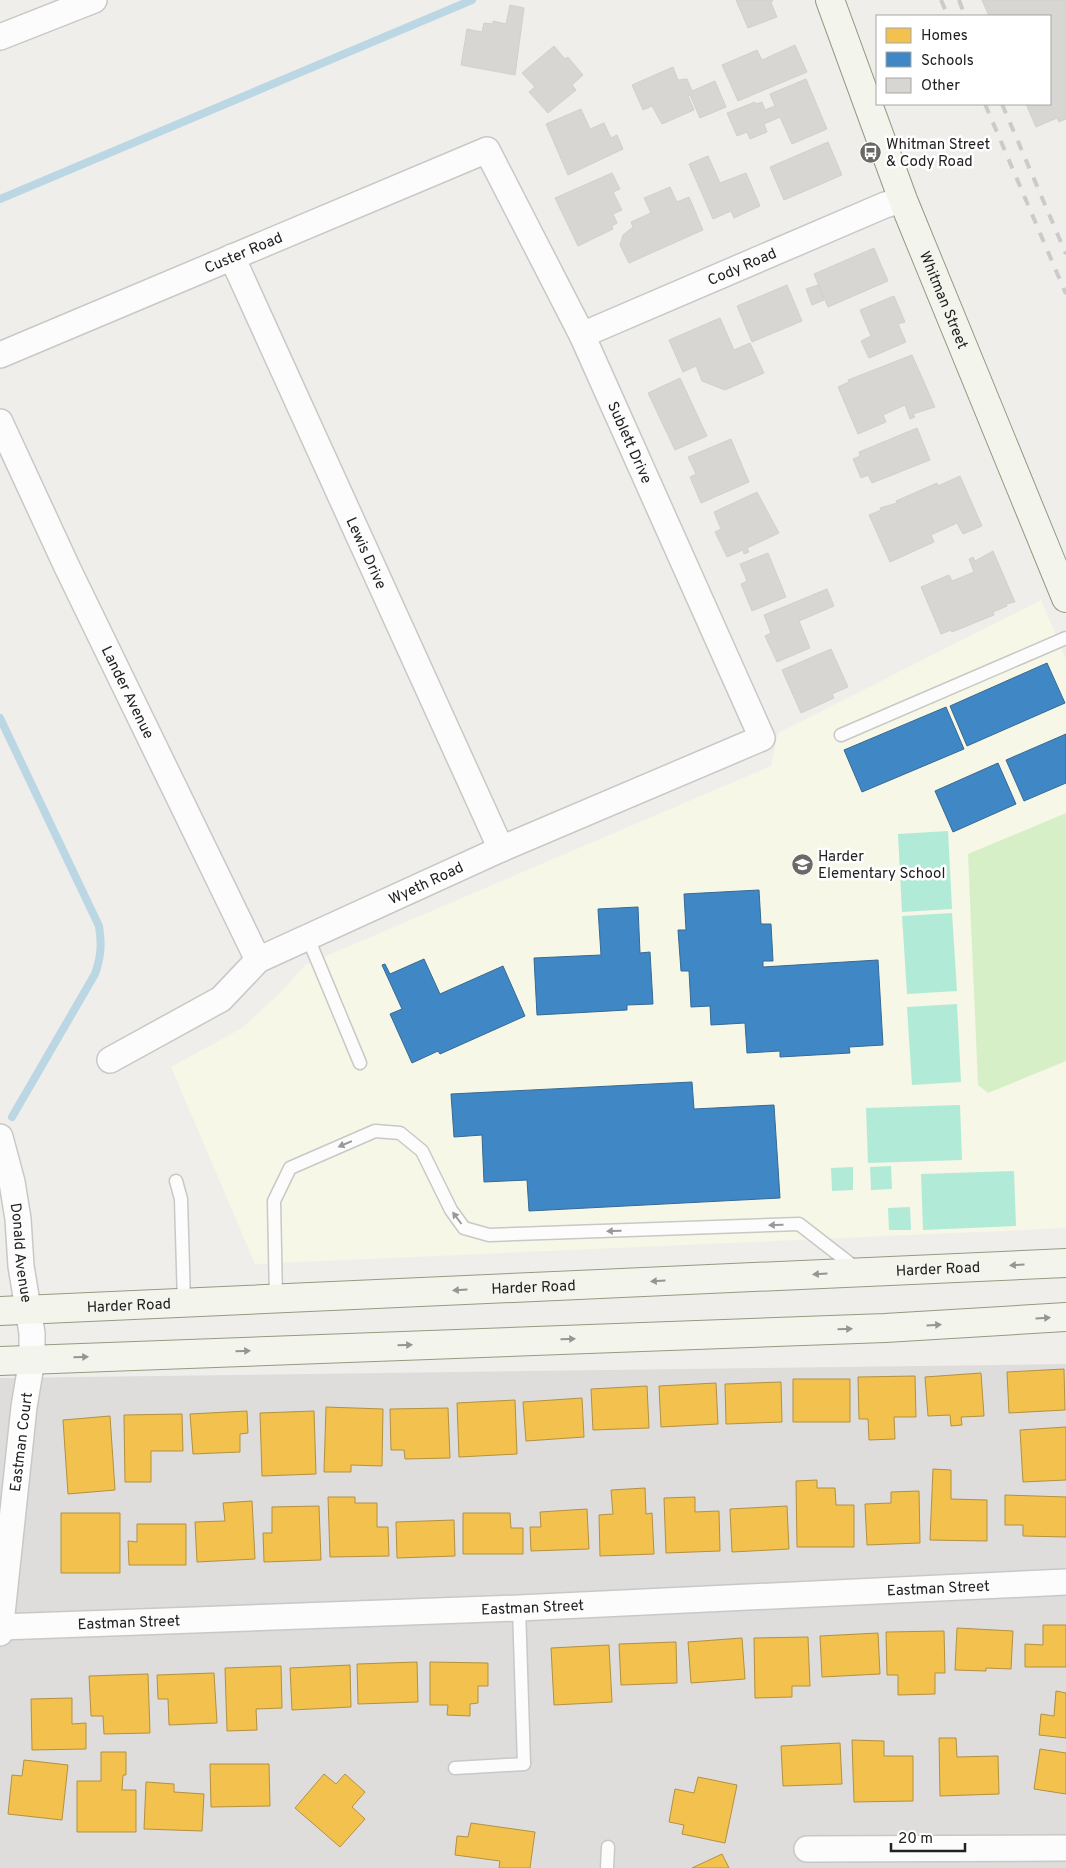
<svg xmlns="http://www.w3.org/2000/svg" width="1066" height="1868" font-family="Overpass,sans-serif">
	<rect width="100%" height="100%" fill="#efeeea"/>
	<path fill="#dedddb" d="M1066 1364V1868H0V1378Z"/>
	<path fill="#f6f7e6" d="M1041 600 1066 659V1228L255 1264 171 1067 242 1028 280 993 305 965 771 766 778 733Z"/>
	<path fill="#d7efc7" d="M1066 813V1061L988 1093 978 1085 968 854Z"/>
	<path fill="#b2ead8" d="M948 831 952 909 902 912 898 834Z
		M952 913 957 991 907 994 902 916Z
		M957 1004 961 1082 912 1085 907 1007Z
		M960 1105 962 1160 868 1163 866 1108Z
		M891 1166 892 1189 871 1190 870 1167Z
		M853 1167V1190L832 1191 831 1168Z
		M1014 1171 1016 1226 923 1230 921 1174Z
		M910 1207 911 1230H889L888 1208Z"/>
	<path fill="#f2c14e" stroke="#b39140" d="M1064 1369 1065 1410 1009 1413 1007 1372Z
		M981 1373 984 1416 961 1417 962 1425 951 1426 950 1415 928 1416 925 1377Z
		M915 1376 916 1417H894L895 1439 869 1440 868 1419H859L858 1377Z
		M793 1379H850V1422H793Z
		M781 1382 782 1422 726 1424 725 1384Z
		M716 1383 718 1424 661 1427 659 1386Z
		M647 1386 649 1428 593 1430 591 1389Z
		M582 1398 584 1437 526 1441 523 1402Z
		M515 1400 517 1454 459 1457 457 1403Z
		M326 1407 383 1409 382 1466 351 1465V1472H324Z
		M448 1408 450 1458 405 1459 404 1450H391L390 1409Z
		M247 1411 248 1433 240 1434V1452L193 1454 190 1414Z
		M314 1411 316 1474 262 1476 260 1413Z
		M182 1414 183 1451H151V1482H125L124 1415Z
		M110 1416 115 1490 68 1494 63 1420Z
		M1066 1427V1480L1023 1482 1020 1430Z
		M933 1469 951 1470V1499L987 1500V1541L930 1540Z
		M817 1480V1488H835L836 1505H854V1547H797L796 1481Z
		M645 1488 646 1514 652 1513 654 1554 600 1556 599 1515 613 1514 611 1490Z
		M919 1491 920 1543 867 1545 865 1504 891 1503V1492Z
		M1005 1495 1066 1497V1537L1023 1536V1525H1005Z
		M328 1497H355V1503H377V1527H388L389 1556 330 1557Z
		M695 1497V1512L719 1511 720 1551 666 1553 664 1498Z
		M252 1501 255 1559 197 1562 195 1522 225 1521 223 1503Z
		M319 1506 321 1560 264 1562 263 1533H272V1507Z
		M787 1506 789 1549 732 1552 730 1509Z
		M587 1509 589 1549 531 1551 530 1527H541L540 1512Z
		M61 1513H120V1573H61Z
		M463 1513H510L511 1528H523V1554H463Z
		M454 1520 455 1556 397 1558 396 1522Z
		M137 1524H186V1565H129L128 1541 137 1542Z
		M1043 1625H1066V1667H1025V1644L1043 1645Z
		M957 1628 1013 1631 1011 1669 986 1668V1671L955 1670Z
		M944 1631 945 1673H935V1694L898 1695V1675H887L886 1632Z
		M878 1633 880 1674 822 1677 820 1636Z
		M808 1637 810 1686H792V1697L755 1698 754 1638Z
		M742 1638 745 1679 691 1683 688 1642Z
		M676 1642 677 1683 621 1685 619 1644Z
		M609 1645 612 1702 554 1705 551 1648Z
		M417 1662 418 1702 358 1704 357 1664Z
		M430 1662 488 1663V1686H478V1703L470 1704V1716L447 1715 448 1705H430Z
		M350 1665 351 1707 292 1710 290 1668Z
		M281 1666 282 1708 256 1709 257 1730 227 1731 225 1668Z
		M214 1673 217 1723 169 1725 168 1699H158L157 1675Z
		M148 1674 150 1733 104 1734 103 1716H91L89 1676Z
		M1056 1691 1066 1693V1738L1039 1735 1041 1714 1054 1716Z
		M72 1698V1724L86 1723V1749L32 1750 31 1699Z
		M939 1738H956L957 1757 998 1756 999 1794 940 1796Z
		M852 1740 884 1741V1756H913V1801L854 1802Z
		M840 1743 842 1784 783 1786 781 1746Z
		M1040 1749 1066 1753V1794L1034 1789Z
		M101 1752H126V1775H123L122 1790H136V1832H77V1781H101Z
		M24 1760 68 1765 62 1820 8 1814 12 1775 22 1776Z
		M210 1764H269L270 1806 211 1807Z
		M324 1774 336 1784 345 1774 365 1792 352 1807 365 1819 340 1847 295 1808Z
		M698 1777 737 1785 725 1843 682 1834 684 1825 669 1822 675 1789 694 1793Z
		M146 1782 174 1784V1792L204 1794 202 1831 144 1829Z
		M471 1823 535 1832 530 1868H499L500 1861 455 1855 457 1836 468 1837Z
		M722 1854 729 1868H692Z"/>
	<path fill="#3f88c5" stroke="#366994" d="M1047 663 1065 703 967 746 950 706Z
		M946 707 964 749 862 792 844 750Z
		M1066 734V783L1024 801 1006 760Z
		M998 763 1016 804 953 832 935 791Z
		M759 890 761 924H771L773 961H763V967L878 960 883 1045 849 1047 850 1053 780 1057V1051L747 1053 745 1023 711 1025 710 1006 691 1007 689 971H681L678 930H686L684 894Z
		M638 907 640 953 650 952 653 1004 627 1005V1010L537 1015 534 958 601 955 598 909Z
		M424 959 440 994 503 966 525 1016 440 1054 438 1051 412 1063 390 1014 402 1009 382 965 385 964 390 974Z
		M692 1082 694 1109 774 1105 780 1198 529 1211 527 1180 484 1182 482 1135 454 1137 451 1094Z"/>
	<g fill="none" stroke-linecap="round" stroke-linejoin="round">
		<path stroke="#bbd7e4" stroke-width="8" d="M0 199 472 0
			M0 718 99 926C102 944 101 957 95 974L12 1117"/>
	</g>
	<path fill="#d7d6d2" stroke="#d3d0cb" d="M736 0H773L771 3 777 17 748 28Z
		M982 0H1066V119L1059 122 1057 118 1036 127 1026 104H1050V16H989Z
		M510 5 524 8 515 75 461 65 467 29 482 32 484 23 493 24V21L506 24Z
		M795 45 807 72 738 101 722 65 757 50 762 60Z
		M554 46 565 59 568 57 583 75 572 85 576 90 548 113 529 92 535 87 522 73Z
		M673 67 678 80 687 79 692 91 715 81 726 107 700 118 690 95 688 96 694 110 662 124 652 106 643 110 632 85Z
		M806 79 827 129 792 144 780 117 764 124 767 132 750 139 747 132 737 136 727 113 755 102 756 104 762 102 765 110 775 106 770 94Z
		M581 109 590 129 604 123 611 138 617 135 623 149 568 175 546 124Z
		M828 142 842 175 784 200 770 167Z
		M708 156 720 183 746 173 760 206 734 218 731 211 713 219 689 164Z
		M612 173 620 189 613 192 622 210 613 214 617 223 612 226 613 229 578 246 555 198Z
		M670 187 677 202 689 197 703 230 629 263 620 245 623 235 633 227 631 222 651 213 644 198Z
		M874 248 888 281 828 307 814 274Z
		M787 285 802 321 752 342 737 306Z
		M818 285 824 300 812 305 806 289Z
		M894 296 905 322 898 324 906 342 869 358 861 341 871 336 860 310Z
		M720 318 734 350 750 343 764 373 725 390 702 381 696 366 683 372 669 340Z
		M912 355 935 407 913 414 915 417 910 419 905 405 883 415 886 422 858 434 838 387 849 382 848 380Z
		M680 378 707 436 675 450 648 393Z
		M917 428 930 460 872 483 868 475 861 478 853 459 860 456 859 452Z
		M731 439 749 482 701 503 690 477 696 474 688 457Z
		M960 476 982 526 963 534 957 523 931 535 934 542 890 562 869 515 881 510 880 508 897 503 896 501 937 483 938 486Z
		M757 492 779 533 747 548 749 552 744 554 743 550 727 557 715 532 721 529 714 512Z
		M993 551 1015 602 1006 604 1007 606 993 612 994 615 952 632 951 630 941 634 921 587 949 575 952 581 974 572 969 559 973 557 975 561Z
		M768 553 786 597 752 611 741 584 747 581 740 564Z
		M827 589 834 606 799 621 810 648 777 662 765 636 771 633 764 615Z
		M831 649 848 687 832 694 834 698 801 713 782 670Z"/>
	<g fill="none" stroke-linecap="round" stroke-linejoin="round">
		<defs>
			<path id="lane" d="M841 735 1066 638
				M308 938 360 1063
				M176 1181 181 1199 184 1303
				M276 1299 274 1201 290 1168 375 1131 400 1133 422 1151 451 1210 464 1228 489 1235 799 1224 857 1269
				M455 1768 524 1764 519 1608
				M607 1868 608 1847"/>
			<g id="street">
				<path d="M0 37 94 0"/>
				<path id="s1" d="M232 257 501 849"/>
				<path id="s2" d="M582 335 885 205 903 200"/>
				<path id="s3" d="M0 355 487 150 582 335 762 738 501 849 258 960 221 999 110 1060"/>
				<path id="s4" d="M0 422 67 567 258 960"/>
				<path id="s5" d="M0 1137 12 1182 18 1219 21 1266 32 1333V1359L24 1407 0 1633"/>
				<path id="s6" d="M1 1627 519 1608 1066 1582"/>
				<path d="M807 1849 1066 1848"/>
			</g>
			<g id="secondary">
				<path id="s7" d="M830 0 903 200 1066 598"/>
				<path id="s8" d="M0 1311 1066 1263"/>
				<path d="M0 1361 885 1328 1066 1317"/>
			</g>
		</defs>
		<use href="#lane" stroke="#c8c8c6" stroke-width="15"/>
		<use href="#street" stroke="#c8c8c6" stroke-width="28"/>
		<use href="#secondary" stroke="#959a80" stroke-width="30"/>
		<use href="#lane" stroke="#fdfcfc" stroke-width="12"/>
		<use href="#street" stroke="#fdfcfc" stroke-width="25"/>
		<use href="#secondary" stroke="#f3f5ec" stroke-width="28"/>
		<path stroke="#cbcbcb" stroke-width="4" stroke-dasharray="10 10" stroke-linecap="butt" d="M941 0 948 16
			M959 0 965 16
			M985 104 1066 294
			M1002 104 1066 254"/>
	</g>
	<defs><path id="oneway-solid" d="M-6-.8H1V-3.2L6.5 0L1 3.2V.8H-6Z" transform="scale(1.25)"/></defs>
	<g fill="#9a9999">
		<use href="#oneway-solid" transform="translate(345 1144) rotate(157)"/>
		<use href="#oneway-solid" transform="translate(457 1218) rotate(-127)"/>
		<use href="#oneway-solid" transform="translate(776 1225) rotate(178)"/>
		<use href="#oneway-solid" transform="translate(614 1231) rotate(178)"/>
	</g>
	<g fill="#949691">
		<use href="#oneway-solid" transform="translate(1017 1265) rotate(177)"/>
		<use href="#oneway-solid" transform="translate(820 1274) rotate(177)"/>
		<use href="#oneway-solid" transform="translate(658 1281) rotate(177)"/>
		<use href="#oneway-solid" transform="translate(460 1290) rotate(177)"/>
		<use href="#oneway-solid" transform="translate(1043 1318) rotate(-3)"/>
		<use href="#oneway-solid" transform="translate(934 1325) rotate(-3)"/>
		<use href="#oneway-solid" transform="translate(845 1329) rotate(-2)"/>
		<use href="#oneway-solid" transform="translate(568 1339) rotate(-2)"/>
		<use href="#oneway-solid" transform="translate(405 1345) rotate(-2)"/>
		<use href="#oneway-solid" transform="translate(243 1351) rotate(-2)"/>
		<use href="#oneway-solid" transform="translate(81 1357) rotate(-2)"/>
	</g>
	<defs>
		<symbol id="bus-disc" viewBox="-11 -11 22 22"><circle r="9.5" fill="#696967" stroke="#fff"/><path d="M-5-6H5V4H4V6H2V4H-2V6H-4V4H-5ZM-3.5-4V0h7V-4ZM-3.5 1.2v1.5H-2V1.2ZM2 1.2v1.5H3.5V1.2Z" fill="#fff"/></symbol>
		<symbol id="school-disc" viewBox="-11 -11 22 22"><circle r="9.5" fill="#696967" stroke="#fff"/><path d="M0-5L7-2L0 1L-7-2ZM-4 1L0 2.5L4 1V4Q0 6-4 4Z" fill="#fff"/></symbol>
	</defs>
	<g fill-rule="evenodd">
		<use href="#bus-disc" x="858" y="140" width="25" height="25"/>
		<use href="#school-disc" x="790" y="852" width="25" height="25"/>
	</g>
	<g text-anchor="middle" stroke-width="5" stroke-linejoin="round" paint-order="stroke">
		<g font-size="15" fill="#212121" stroke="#fff" text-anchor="start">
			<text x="886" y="149">Whitman Street<tspan x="886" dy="17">&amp; Cody Road</tspan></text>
			<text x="818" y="861">Harder<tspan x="818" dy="17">Elementary School</tspan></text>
		</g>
		<g font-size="15" fill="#212121" stroke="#fff">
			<text dy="5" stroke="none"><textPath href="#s3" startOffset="264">Custer Road</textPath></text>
			<text dy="5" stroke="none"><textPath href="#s2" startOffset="174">Cody Road</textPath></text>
			<text dy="5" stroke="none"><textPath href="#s7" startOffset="321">Whitman Street</textPath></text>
			<text dy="5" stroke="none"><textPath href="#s3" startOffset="854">Sublett Drive</textPath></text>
			<text dy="5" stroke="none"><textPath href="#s1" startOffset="325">Lewis Drive</textPath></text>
			<text dy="5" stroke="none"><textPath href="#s4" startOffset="299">Lander Avenue</textPath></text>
			<text transform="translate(426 883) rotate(-25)" y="5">Wyeth Road</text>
			<text dy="5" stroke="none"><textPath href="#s5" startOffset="118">Donald Avenue</textPath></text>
			<text dy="5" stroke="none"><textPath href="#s8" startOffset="939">Harder Road</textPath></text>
			<text dy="5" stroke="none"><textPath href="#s8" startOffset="534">Harder Road</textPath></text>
			<text dy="5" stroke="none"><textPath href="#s8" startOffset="129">Harder Road</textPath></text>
			<text transform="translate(21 1442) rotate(-83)" y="5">Eastman Court</text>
			<text dy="5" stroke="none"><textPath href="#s6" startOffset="938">Eastman Street</textPath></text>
			<text dy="5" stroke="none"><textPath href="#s6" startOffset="532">Eastman Street</textPath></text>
			<text dy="5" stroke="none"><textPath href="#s6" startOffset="128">Eastman Street</textPath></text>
		</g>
	</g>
	<rect x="876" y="15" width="175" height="90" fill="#ffffff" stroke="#a6a6a6"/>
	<rect x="886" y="28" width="25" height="15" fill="#f2c14e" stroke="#a6a6a6"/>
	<text x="921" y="40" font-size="15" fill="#212121">Homes</text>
	<rect x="886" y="52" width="25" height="15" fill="#3f88c5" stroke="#a6a6a6"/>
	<text x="921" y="65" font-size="15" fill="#212121">Schools</text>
	<rect x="886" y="78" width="25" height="15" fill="#d7d6d2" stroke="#a6a6a6"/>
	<text x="921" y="90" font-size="15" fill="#212121">Other</text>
	<path d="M891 1843v8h74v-8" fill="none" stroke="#212121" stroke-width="2.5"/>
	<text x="898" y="1843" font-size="15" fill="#212121" stroke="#ffffff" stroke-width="4" paint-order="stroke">20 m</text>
</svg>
